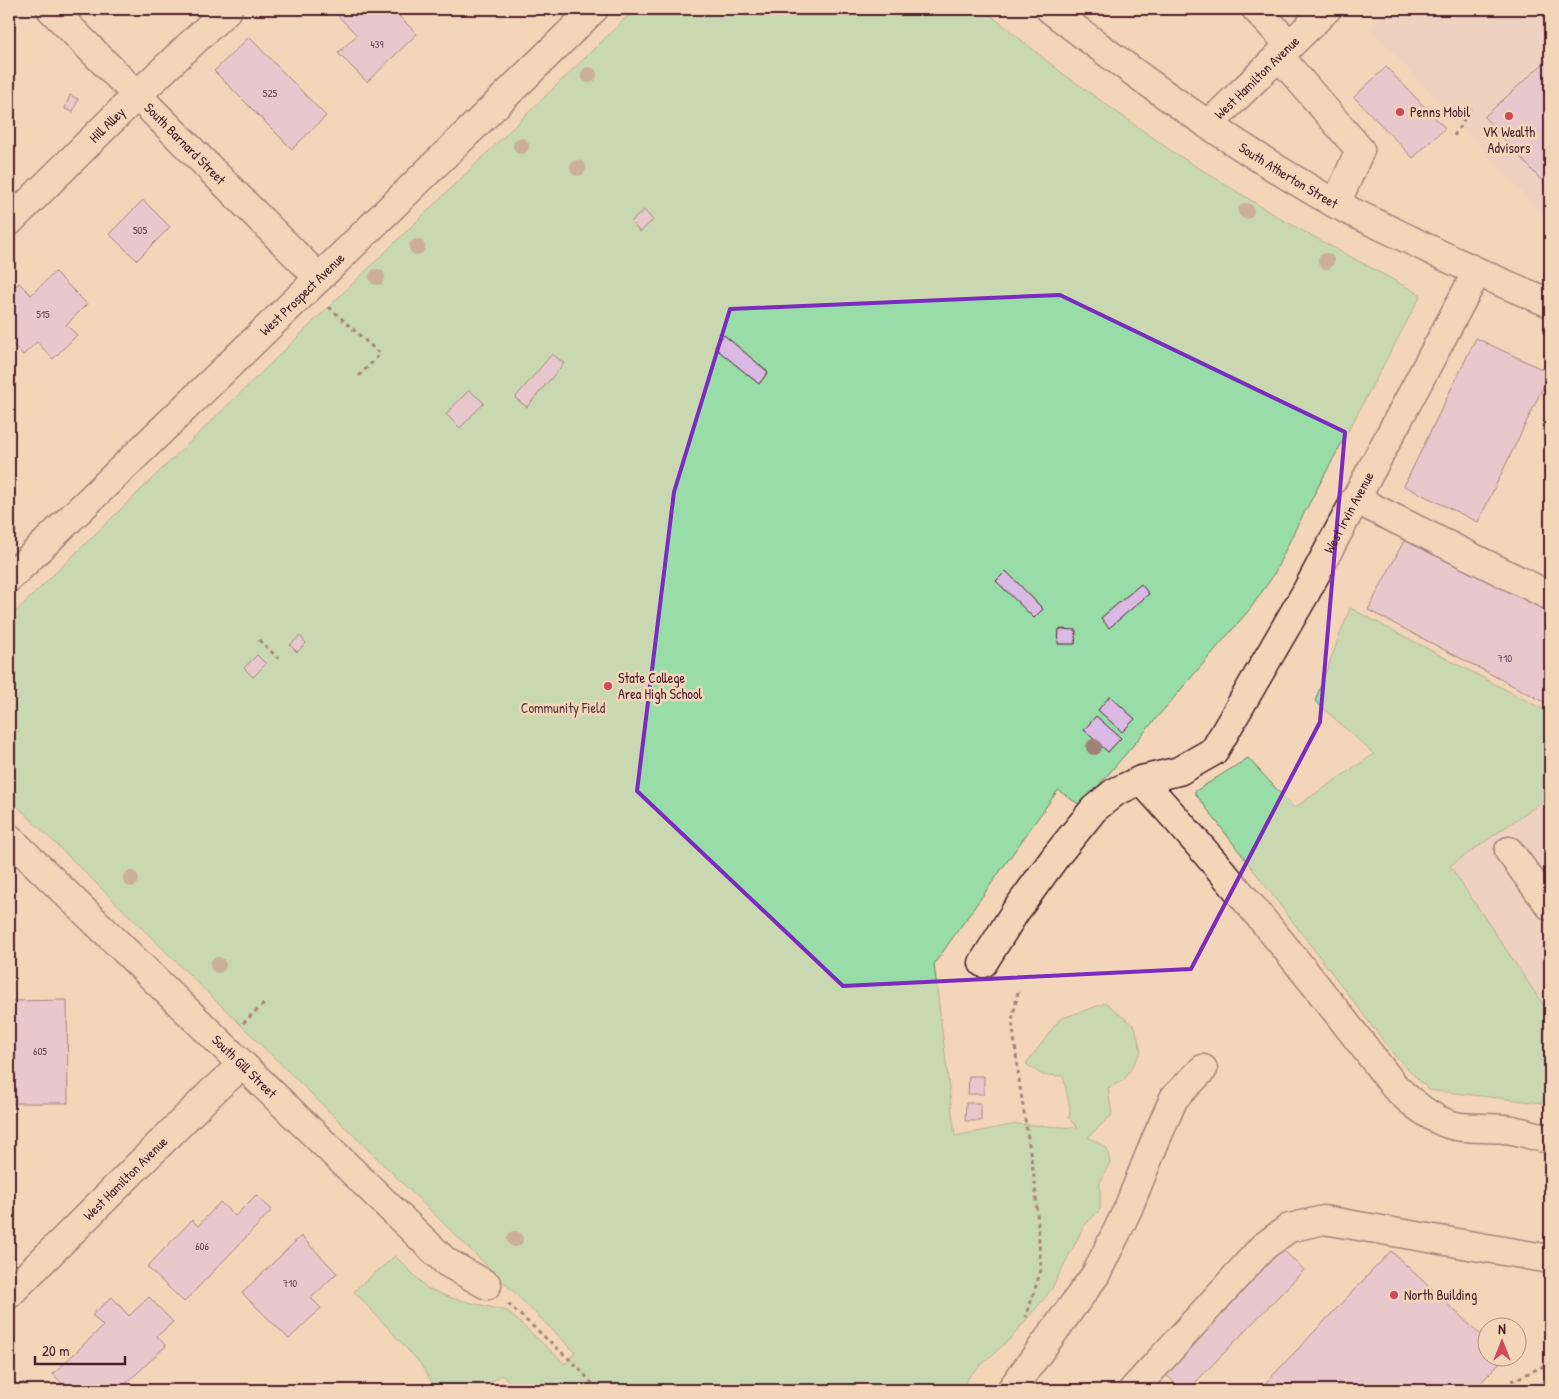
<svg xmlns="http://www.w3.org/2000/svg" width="1559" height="1399" font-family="'Patrick Hand',sans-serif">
	<rect width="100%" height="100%" fill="#f3d6ba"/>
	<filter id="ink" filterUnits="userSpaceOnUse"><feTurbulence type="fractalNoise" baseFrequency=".02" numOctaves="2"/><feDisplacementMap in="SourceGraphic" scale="10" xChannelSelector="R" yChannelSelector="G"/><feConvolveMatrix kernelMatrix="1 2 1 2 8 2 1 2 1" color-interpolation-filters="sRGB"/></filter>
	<g filter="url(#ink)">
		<path fill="#eccdc7" d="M1388 9H1550V220L1540 212 1369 27Z
			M1550 796V1015L1450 866Z"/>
		<path fill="#98dca7" stroke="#717e69" d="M635 9H983L1062 73 1173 152 1281 219 1421 295 1295 530 1273 576 1250 609 1081 806 1058 790 934 964 955 1136 1016 1124 1078 1128 1069 1119 1070 1108 1063 1076 1042 1075 1026 1064 1060 1019 1106 1003 1135 1027 1141 1051 1125 1079 1108 1088 1112 1115 1088 1137 1107 1148 1110 1162 1100 1182V1210L1084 1226 1051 1290 1011 1338 970 1375 961 1390H519L502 1375 478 1390H437L419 1362 354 1291 395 1256 427 1288 451 1298 507 1311 565 1364 575 1352 9 798V618Z
			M1350 608 1550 713V796L1450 866 1550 1015V1104L1429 1090 1395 1056 1194 792 1248 758 1294 808 1374 754 1315 701Z"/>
		<path fill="#dbb9e5" stroke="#4a1f2b" d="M331 9H392L417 34 367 82 338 53 357 35Z
			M249 37 326 116 292 149 214 71Z
			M1547 60H1550V190L1484 117Z
			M1386 67 1445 128 1413 158 1354 97Z
			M70 95 78 99 73 112 65 109Z
			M143 200 170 227 137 260 109 234Z
			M644 210 653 220 640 232 631 222Z
			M55 272 87 304 66 325 77 335 53 359 37 342 23 355 9 340V293L19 283 31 295Z
			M724 335 768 372 759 384 714 347Z
			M1476 338 1550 373 1478 522 1404 486Z
			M552 354 564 363 527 407 515 398Z
			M469 390 484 403 460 428 446 414Z
			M1407 535 1550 609V705L1368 610Z
			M1006 571 1043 609 1034 618 996 581Z
			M1141 584 1149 594 1109 628 1101 618Z
			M1059 629 1076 630 1075 644H1058Z
			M300 636 306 643 297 652 290 645Z
			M257 655 266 664 253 677 244 668Z
			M1110 696 1135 719 1122 732 1098 710Z
			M1096 716 1121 738 1108 752 1084 730Z
			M67 1000 68 1103H9V1066H12V1036H9V1001Z
			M969 1076H984V1094H968Z
			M966 1103H981V1121H965Z
			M256 1195 272 1210 184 1302 147 1267 192 1220 198 1226 220 1202 235 1216Z
			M301 1236 337 1273 311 1298 321 1308 289 1339 242 1293Z
			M1281 1248 1304 1270 1188 1390H1182L1162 1371Z
			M1391 1251 1486 1340V1356L1505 1357 1474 1390H1259Z
			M112 1297 129 1316 149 1297 173 1322 157 1336 166 1346 119 1390H68L53 1374 103 1326 92 1315Z
			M23 1382 32 1390H15Z"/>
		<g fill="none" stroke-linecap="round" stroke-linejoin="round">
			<defs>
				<g id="minor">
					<path id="s1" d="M51 9 319 278"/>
					<path d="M1256 9 1290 45"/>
					<path d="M1279 56 1360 150 1336 204"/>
					<path id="s2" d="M1208 125 1327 9"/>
					<path id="s3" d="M9 222 137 95 228 9"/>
					<path d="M1355 499 1550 596"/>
					<path id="s4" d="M9 578 319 278 594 9"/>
					<path d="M1141 780C1231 878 1314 981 1395 1087 1409 1101 1435 1122 1455 1126 1472 1129 1489 1127 1505 1129 1520 1130 1535 1137 1550 1139"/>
					<path id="s5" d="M9 838 446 1262 487 1285"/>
					<path d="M1509 851 1550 906"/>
					<path id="s6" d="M983 963 1015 912 1056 856 1094 809 1115 792 1141 780 1179 771 1214 751 1305 594 1477 272"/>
					<path id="s7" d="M9 1294 215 1089 242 1065"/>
					<path d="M1011 1390 1096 1274 1127 1211 1154 1144 1174 1098 1203 1069"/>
					<path d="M1133 1390 1263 1247 1289 1228 1324 1220 1550 1259"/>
				</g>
				<g id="major">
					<path id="s8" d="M1050 9C1141 80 1234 146 1334 203 1353 213 1373 222 1392 231 1444 257 1496 281 1550 303"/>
				</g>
			</defs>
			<use href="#minor" stroke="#4a1f2b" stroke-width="31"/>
			<use href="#major" stroke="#4a1f2b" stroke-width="31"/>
			<path stroke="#4a1f2b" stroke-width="3" stroke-dasharray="4 4" stroke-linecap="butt" d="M1454 136 1471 108
				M329 307 380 354 359 376
				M259 640 279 659
				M1018 992 1012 1020 1020 1087 1035 1183 1041 1270 1026 1317
				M243 1023 264 1004
				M508 1304 578 1367 598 1390
				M1498 1390 1514 1380 1550 1363"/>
			<use href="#minor" stroke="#f3d6ba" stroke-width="28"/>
			<use href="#major" stroke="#f3d6ba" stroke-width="28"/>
		</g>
		<g fill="#9d8176">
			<circle cx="589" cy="75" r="8"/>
			<circle cx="521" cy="146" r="8"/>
			<circle cx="578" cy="168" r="8"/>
			<circle cx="1246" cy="211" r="8"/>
			<circle cx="417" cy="247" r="8"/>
			<circle cx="1326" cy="261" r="8"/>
			<circle cx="377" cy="277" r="8"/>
			<circle cx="1094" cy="747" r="8"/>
			<circle cx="131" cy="879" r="8"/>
			<circle cx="218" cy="965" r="8"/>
			<circle cx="515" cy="1239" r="8"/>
		</g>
	</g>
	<path d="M0 0H1559V1399H0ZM1060 295 1345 432 1320 722 1191 969 843 986 637 791 674 492 730 309Z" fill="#f3d6ba" fill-opacity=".55" fill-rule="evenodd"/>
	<path fill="none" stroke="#7b2cbf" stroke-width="4" stroke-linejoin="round" d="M1060 295 1345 432 1320 722 1191 969 843 986 637 791 674 492 730 309Z"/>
	<g fill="#d1495b" stroke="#f3d6ba" stroke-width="2">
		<circle cx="1400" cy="112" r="5"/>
		<circle cx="1509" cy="116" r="5"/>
		<circle cx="608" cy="686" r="5"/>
		<circle cx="1394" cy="1295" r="5"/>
	</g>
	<g text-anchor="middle" stroke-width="5" stroke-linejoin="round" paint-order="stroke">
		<g font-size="11" fill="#6e465a">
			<text x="377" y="48">439</text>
			<text x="270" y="97">525</text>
			<text x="140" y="234">505</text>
			<text x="43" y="318">515</text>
			<text x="1505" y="662">710</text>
			<text x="40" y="1055">605</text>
			<text x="202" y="1250">606</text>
			<text x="290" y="1287">710</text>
		</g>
		<g font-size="14" fill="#4a1f2b" stroke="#f3d6ba">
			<text dy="5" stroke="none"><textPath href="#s2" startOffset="68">West Hamilton Avenue</textPath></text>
			<text dy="5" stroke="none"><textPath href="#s3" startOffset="138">Hill Alley</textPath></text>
			<text dy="5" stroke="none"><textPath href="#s1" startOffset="190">South Barnard Street</textPath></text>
			<text dy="5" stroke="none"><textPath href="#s8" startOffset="291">South Atherton Street</textPath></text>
			<text dy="5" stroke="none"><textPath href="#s4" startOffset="408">West Prospect Avenue</textPath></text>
			<text dy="5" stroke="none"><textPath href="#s6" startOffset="599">West Irvin Avenue</textPath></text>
			<text dy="5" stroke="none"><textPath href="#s5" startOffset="328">South Gill Street</textPath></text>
			<text dy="5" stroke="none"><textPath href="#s7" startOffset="164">West Hamilton Avenue</textPath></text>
		</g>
		<g font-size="14" fill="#4a1f2b" stroke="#f3d6ba" text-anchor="start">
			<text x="1410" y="117">Penns Mobil</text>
			<text x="1509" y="137" text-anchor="middle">VK Wealth<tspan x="1509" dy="16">Advisors</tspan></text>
			<text x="618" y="683">State College<tspan x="618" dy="16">Area High School</tspan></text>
			<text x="1404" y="1300">North Building</text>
		</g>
		<g font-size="14" fill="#563b3e" stroke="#f3d6ba">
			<text x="563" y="713">Community Field</text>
		</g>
	</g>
	<rect width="1559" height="1399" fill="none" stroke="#f3d6ba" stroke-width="30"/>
	<rect x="15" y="15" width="1529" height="1369" fill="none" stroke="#4a1f2b" stroke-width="2" filter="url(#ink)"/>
	<g transform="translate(1502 1342)"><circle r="24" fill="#f3d6ba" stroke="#af8d81"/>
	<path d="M0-4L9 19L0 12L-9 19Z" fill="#d1495b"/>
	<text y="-8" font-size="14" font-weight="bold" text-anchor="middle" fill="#4a1f2b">N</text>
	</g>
	<path d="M35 1356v8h90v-8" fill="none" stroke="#4a1f2b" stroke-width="2.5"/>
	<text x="42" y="1356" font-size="15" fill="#4a1f2b" stroke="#f3d6ba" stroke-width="4" paint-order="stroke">20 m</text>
</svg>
